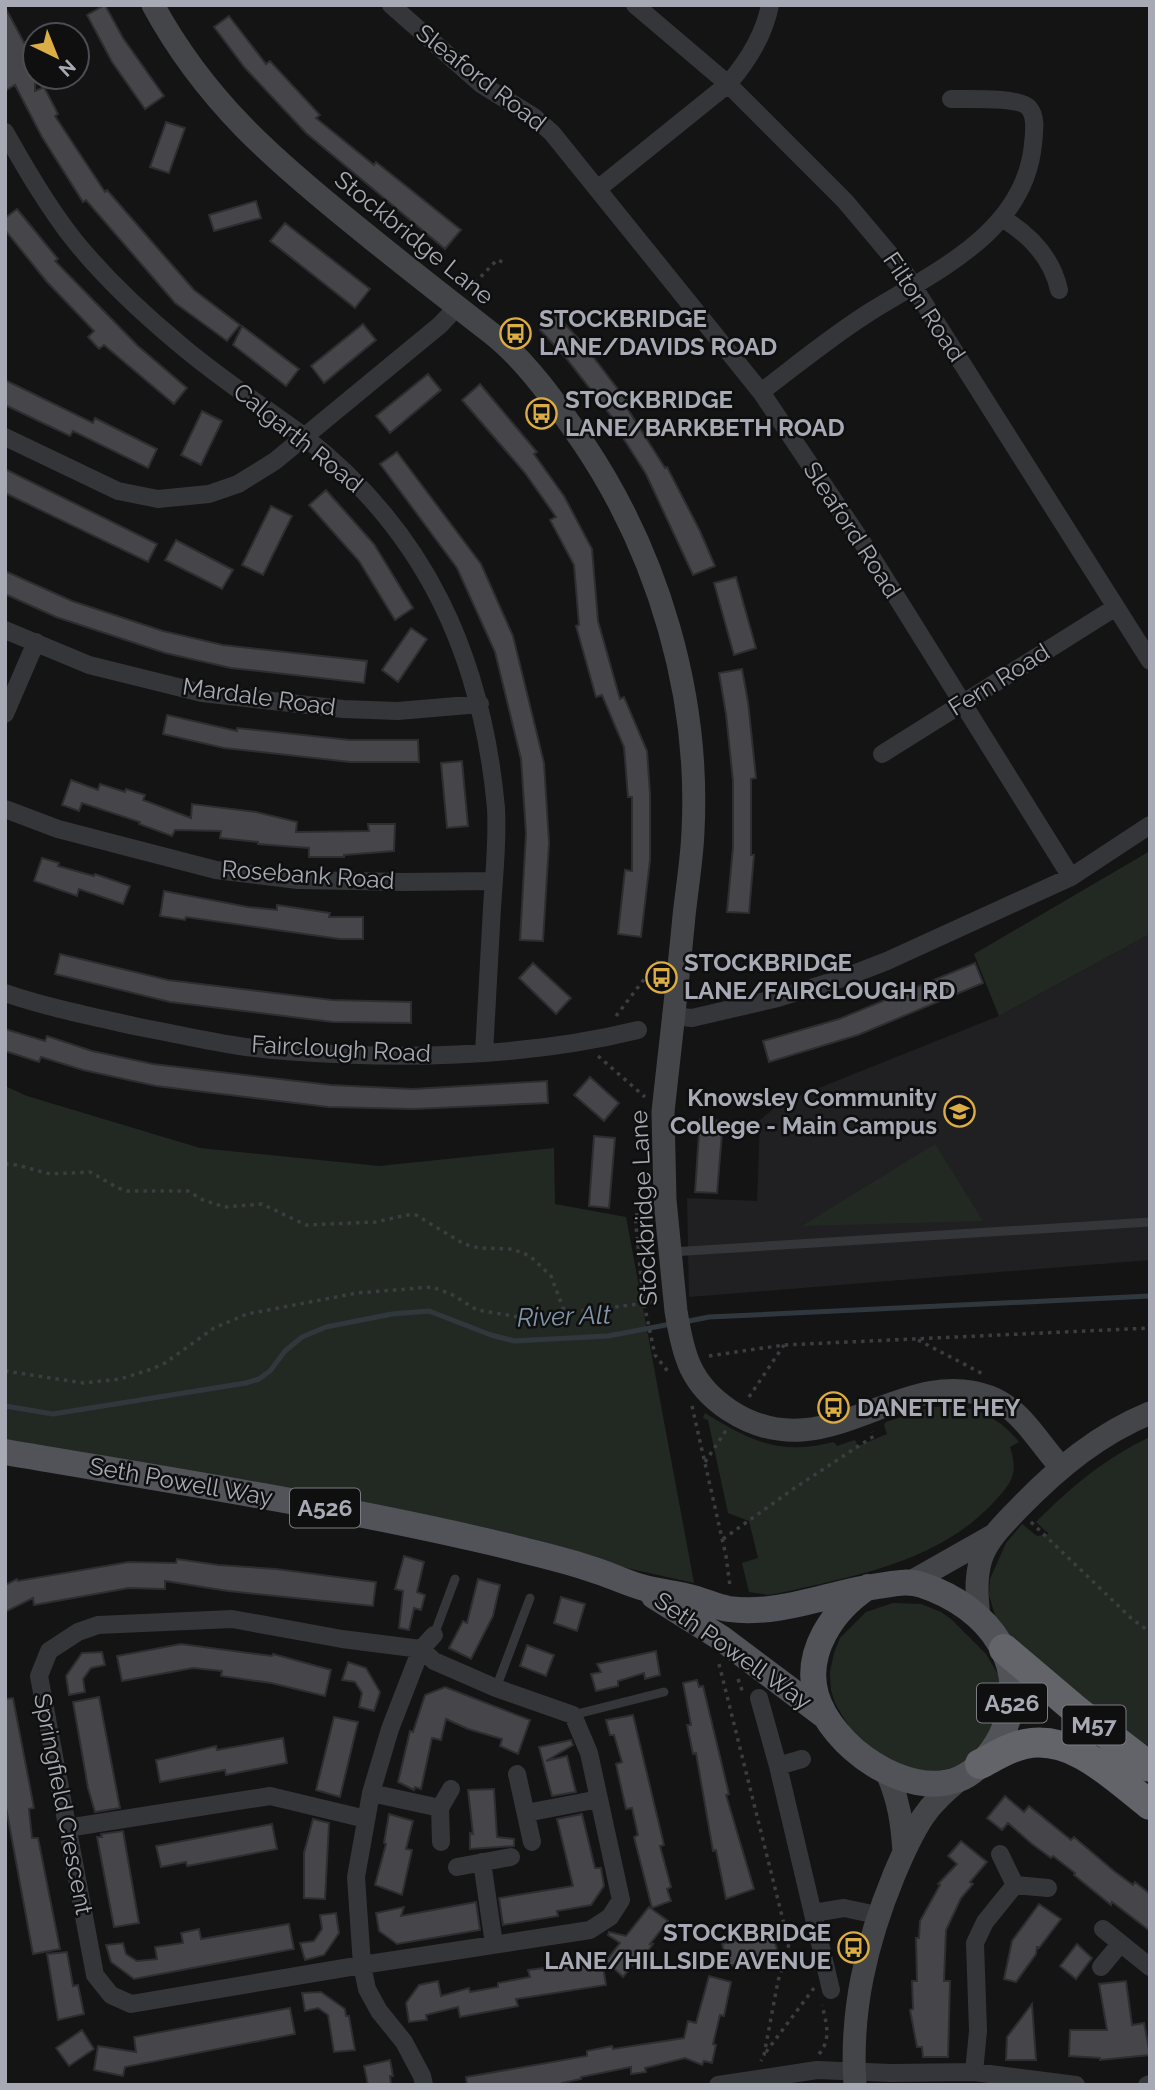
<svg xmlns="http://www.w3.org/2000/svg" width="1155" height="2090" font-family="Raleway,sans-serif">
	<rect width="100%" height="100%" fill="#141415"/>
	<path fill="#202022" d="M1150 934V1260L689 1297 687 1198 757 1201 760 1120 779 1104 999 1016Z"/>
	<path fill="#222923" d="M1150 851V934L999 1016 974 954Z
		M5 1086 27 1096 200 1148 379 1166 554 1148 555 1204 626 1217 694 1583 312 1498 5 1444Z
		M935 1144 983 1221 802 1226Z
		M955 1406C982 1409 1002 1421 1019 1442L1010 1447C1019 1475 1011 1484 992 1504 937 1562 855 1576 780 1593L769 1595 749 1592 742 1563 758 1558 749 1521 728 1513 708 1420 703 1418 705 1413C750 1441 780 1456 834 1442L837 1446 855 1440 858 1446 887 1434 884 1425 886 1422 932 1407Z
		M1150 1437V1748L1064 1692 998 1625 989 1595 990 1579 1006 1543 1022 1524 1037 1536 1049 1534 1036 1522C1071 1487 1105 1458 1150 1437Z
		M893 1603 921 1604 941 1612 951 1619 986 1654 999 1676 1002 1687 996 1729 960 1767 921 1773 888 1763 849 1727 835 1703 831 1690 830 1672 834 1653 840 1638 866 1612Z"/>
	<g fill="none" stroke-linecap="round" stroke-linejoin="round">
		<path stroke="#30383e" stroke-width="5" d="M684 1322 709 1317 1150 1296
			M5 1406 53 1414 246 1383 259 1379 270 1371 285 1351 302 1337 326 1327 392 1314 429 1311 491 1335 514 1341 608 1336 671 1324"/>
	</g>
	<path fill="#46464a" stroke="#2e2e31" stroke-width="2" d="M105 5 123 38 164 96 145 109 112 62 87 15Z
		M5 7 35 63V91L44 87 58 114 55 116 105 192 107 190 194 290 240 325 227 341 175 303 86 200 83 202 42 137 15 85 5 91Z
		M229 16 266 64 270 61 320 115 316 118 374 165 376 162 461 230 445 249 306 133 245 68 214 27Z
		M166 122 185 128 169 173 150 167Z
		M256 201 261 218 214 231 209 215Z
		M17 209 58 259 55 261 138 346 187 388 174 404 104 345 99 349 88 337 94 331 47 282 5 230V218Z
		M285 223 370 289 355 308 270 241Z
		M557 315 584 345 627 401 624 403 665 468 667 467 700 531 715 566 693 575 646 474 616 427 618 425 566 358 540 330Z
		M363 324 376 340 324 383 311 366Z
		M242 326 299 369 286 386 233 345Z
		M428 374 441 390 390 433 376 416Z
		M5 380 93 423 95 418 157 449 148 468 73 431 70 436 5 405Z
		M480 384 537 452 534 454 564 496 592 549 598 621 620 699 624 697 647 751 650 794V860L641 937 618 934 625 870 632 871V797H628L624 747 602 695 596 697 576 626 579 625 574 565 550 520 556 517 525 473 462 400Z
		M202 411 222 421 201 465 181 455Z
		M397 452 481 564 513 636 544 763 549 843 543 941 520 940 526 833 521 759 495 652 457 568 380 464Z
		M5 469 157 544 148 562 5 493Z
		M326 490 374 544 413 608 395 620 359 561 309 505Z
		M271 506 292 516 263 575 242 565Z
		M176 540 233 570 222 589 165 560Z
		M5 571 72 601 163 631 223 645 367 661 364 683 231 668 165 653 56 617 5 594Z
		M736 577 756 648 734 655 714 583Z
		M411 628 427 639 398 682 382 670Z
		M742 669 748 702 756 778 751 779V855H754L749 913 727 912 733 847V781L726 714 719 673Z
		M167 715 237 731V728L350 740H418L419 762H350L224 748 163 734Z
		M462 761 468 826 447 828 441 763Z
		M71 780 98 790 100 784 125 792 126 789 145 795 143 800 191 818 192 804 256 812 297 822 296 832 369 831 368 824H395L394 851 344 855V857H309V848L258 844V842L220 838 221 831 175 830 172 836 139 824 140 822 82 803 79 811 62 805Z
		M42 858 59 863 58 866 94 876 95 874 130 886 123 904 79 889 77 896 34 881Z
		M164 891 248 907 277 910V905L330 913 329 917H363V939H340L186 917 185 920 160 916Z
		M60 954 168 980 332 1000 411 1002V1023L333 1022 170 1002 55 974Z
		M533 963 571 998 556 1014 519 978Z
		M975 963 983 983 858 1035 769 1062 763 1041 839 1019Z
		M5 1029 45 1041 47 1036 92 1051 153 1064 331 1085 413 1089 547 1081 548 1103 414 1109 328 1107 156 1086 83 1070 41 1057 39 1062 5 1051Z
		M590 1077 619 1103 604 1121 574 1095Z
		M700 1119 723 1121 717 1193 695 1192Z
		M594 1136 615 1138 609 1208 589 1206Z
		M404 1556 424 1562 417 1592 425 1595 421 1610 414 1608 409 1630 399 1628 403 1591 395 1589Z
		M177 1559 218 1565 276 1569 376 1582 373 1606 228 1591 165 1581V1589L129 1588 34 1605 33 1598 5 1612V1585L17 1579 18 1581 129 1562 176 1563Z
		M478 1579 500 1585 493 1616 471 1659 449 1648 463 1621 467 1623Z
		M561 1597 585 1604 577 1631 554 1623Z
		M181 1644 272 1656 273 1654 331 1670 325 1696 271 1683 221 1676 222 1671 193 1668 122 1681 117 1656Z
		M527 1645 554 1655 546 1676 520 1666Z
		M656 1651 660 1675 645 1679 644 1673 618 1681V1686L596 1691 591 1674 601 1672 597 1664Z
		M102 1652 105 1665 91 1668 83 1679 85 1692 69 1695 66 1676 82 1653Z
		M348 1662 366 1668 380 1692 374 1711 359 1707 362 1693 355 1682 342 1680Z
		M697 1680 699 1687 703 1686 729 1794 726 1795 754 1889 726 1899 716 1850 713 1851 696 1753 693 1754 687 1725H691L683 1683Z
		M445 1687 530 1720 518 1754 500 1746 502 1739 468 1729 446 1719 441 1740 432 1738 421 1789 415 1787 414 1790 398 1782 410 1731 413 1732 425 1695Z
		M99 1697 120 1808 95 1812 88 1788 73 1702Z
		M13 1698 34 1808 29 1809 32 1838H38L60 1949 33 1954 5 1802V1699Z
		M633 1715 664 1845 660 1846 671 1887 667 1889 671 1901 652 1908 634 1837 638 1835 632 1808 626 1809 616 1764 622 1762 614 1735H610L606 1720Z
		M334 1717 358 1722 340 1797 316 1790Z
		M283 1738 287 1763 226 1775 225 1770 160 1782 156 1760 216 1746 217 1750Z
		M571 1740 573 1745 546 1761 567 1756 576 1792 552 1796 539 1747Z
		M494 1789 497 1837 514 1839V1846L470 1849V1833L473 1834 468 1790Z
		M1005 1796 1024 1812 1029 1806 1071 1840 1074 1837 1114 1871 1133 1885 1135 1882 1150 1894V1931L1112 1902 1111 1905 1074 1875 1075 1873 1053 1856 1051 1858 1032 1844 1008 1823 1002 1830 987 1818Z
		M389 1814 413 1821 406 1849 412 1850 402 1895 375 1885 386 1844 384 1843Z
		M582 1814 595 1868H601L604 1886 591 1905 557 1911 558 1916 503 1925 499 1898 573 1886 557 1819Z
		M313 1819 329 1823 325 1899 304 1898V1853Z
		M272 1824 277 1849 187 1866 186 1862 161 1867 156 1846Z
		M123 1831 139 1923 114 1927 97 1837H102L101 1834Z
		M961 1841 987 1862 970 1882 973 1884 961 1898 946 1930 944 1981H950L948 2057H923L922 2047H917L910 2010 913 2009 912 1981H917L916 1938H919L920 1921 940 1885 938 1884 957 1864 948 1856Z
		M476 1902 480 1930 397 1944 379 1931 376 1913 404 1907 401 1916Z
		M1039 1904 1061 1919 1039 1948 1037 1947 1036 1954 1016 1982 1004 1979 1012 1941Z
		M649 1907 668 1921 650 1944H653L643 1958 640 1956 623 1977 606 1961 620 1943 608 1935 609 1932 626 1936Z
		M336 1913 339 1933 324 1955 305 1960 300 1943 314 1941 322 1929 320 1915Z
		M289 1924 294 1949 134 1979 111 1962 106 1945 123 1943 126 1954 137 1961 157 1959 155 1947 183 1943 181 1933 199 1929 201 1939Z
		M771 1929 779 1956 758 1962 756 1958 728 1967 722 1944 750 1937V1934Z
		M1077 1944 1092 1958 1076 1979 1060 1966Z
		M67 1952 73 1986 78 1985 84 2014 58 2020 47 1954Z
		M602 1960 606 1985 516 1999 518 2006 460 2017 458 2007 426 2015 427 2020 409 2022 406 2003 419 1985 438 1981 441 1996 469 1988 470 1992 498 1987V1983L530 1977 528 1970Z
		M709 1976 731 1982 724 2016 720 2015 713 2044 716 2045 712 2063 704 2061 702 2065 685 2058 645 2068 646 2072 631 2074V2067L581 2077V2079L562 2083 563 2085H467L466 2077 587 2056V2051L612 2046 613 2049 684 2038 688 2021 696 2023Z
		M1126 1981 1132 2025 1144 2023 1150 2055 1100 2060V2058L1069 2056 1070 2030H1107L1099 1984Z
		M321 1992 345 2009 346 2016H349L355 2050 334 2052 328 2015 318 2008 305 2011 302 1993Z
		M1032 2004 1036 2060H1006L1007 2037Z
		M290 2008 295 2034 125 2067 123 2076 94 2070 98 2046 136 2052 134 2037Z
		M82 2030 94 2049 69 2066 56 2048Z
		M390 2060 393 2076H390L391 2085H368L364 2066Z"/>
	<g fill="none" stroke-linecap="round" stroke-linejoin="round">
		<path stroke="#3b3d40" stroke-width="3.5" stroke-dasharray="3.5 5" stroke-linecap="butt" d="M469 289 497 260 506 263
			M616 1016 658 961
			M598 1056 645 1097
			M5 1164 17 1165 50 1174 90 1172 118 1188 127 1191H188L203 1200 225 1207 262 1204 306 1225 376 1222 407 1215H416L464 1244 479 1248 512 1249 530 1256 551 1276 565 1313
			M647 1214 635 1215 643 1299 655 1355 670 1374
			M918 1340 983 1374
			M709 1356 784 1345 1150 1328
			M5 1371 84 1383 120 1379 152 1369 165 1363 214 1328 247 1314 357 1293 432 1287 451 1294 477 1310 525 1318 655 1302
			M749 1397 784 1345
			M692 1406 726 1556 730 1586
			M705 1462 727 1429
			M1031 1522 1132 1619 1150 1632
			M723 1539 796 1487 874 1436 872 1432
			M719 1664 789 1944 778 1981 764 2055 761 2061
			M738 1679 743 1693
			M766 2052 814 1988
			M819 2054C832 2039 826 2022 822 2005"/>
		<path stroke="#35363a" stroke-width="9" d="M671 1252 1150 1222
			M434 1635 455 1579
			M496 1688 530 1598
			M573 1715 664 1692"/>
		<path stroke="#35363a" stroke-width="18" d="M391 5 481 84 534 117 552 133 761 392 866 548 1071 877
			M635 5 728 84 845 201 903 270 1150 661
			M5 132C26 169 48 207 74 240 104 277 141 312 177 342 216 376 260 404 302 435 425 530 482 655 496 808 498 841 494 875 492 908 489 956 487 1005 484 1053
			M599 188 728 84C748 61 764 36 770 5
			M1002 218C1030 235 1052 257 1059 290
			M761 392C798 364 834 334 873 310 938 270 1025 231 1033 144 1034 133 1037 117 1029 108 1021 97 966 99 951 99
			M5 437 118 491 158 499 209 494 238 484 275 461 440 325 456 308
			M5 630 89 665 202 693 343 709 398 711 480 704
			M5 714 36 642
			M882 754 1116 607
			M5 809 58 829 216 870 298 880 403 882 494 881
			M5 993C49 1008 94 1017 139 1027 187 1036 236 1048 285 1051 402 1060 524 1058 638 1030
			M673 1016 692 1018 778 998 843 978 887 961 1071 877 1150 825
			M232 1619 342 1639 421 1649 434 1661 496 1688 573 1715 589 1753 621 1900 610 1917 590 1930 362 1965 131 2004 111 1995 95 1975 39 1676 49 1651 78 1632 98 1625Z
			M759 1698 778 1766 831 1990
			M778 1766 802 1759
			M517 1774 532 1842
			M371 1793 440 1808
			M526 1813 599 1799
			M67 1828 270 1796 366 1819
			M441 1842 440 1808 451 1789
			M1000 1854 1015 1885 1048 1888
			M482 1862 494 1944
			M457 1867 511 1857
			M813 1913 844 1908 877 1915
			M1103 1929 1150 1967
			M1101 1967 1120 1944
			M974 2072 978 2031 975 1943 985 1922 1015 1885
			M424 2085 422 2076 404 2042 379 2011 367 1989 362 1965 356 1877 371 1793 390 1729 421 1649 434 1635
			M718 2085 817 2070 891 2073 974 2072 1076 2085
			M1147 2085 1150 2084"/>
		<path stroke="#434549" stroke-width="23" d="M153 5C205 101 274 160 357 227 401 263 446 298 491 333 527 361 558 406 584 444 659 556 700 696 693 831 692 859 687 888 684 916 678 981 670 1047 663 1112L665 1200 676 1311C683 1355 690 1384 729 1410 826 1474 899 1363 990 1397 1023 1410 1038 1443 1061 1467
			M911 1582 994 1535
			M979 1618C977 1598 975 1579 981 1559 988 1538 1005 1523 1020 1507 1058 1468 1099 1434 1150 1413
			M887 1773C899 1801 902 1822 904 1852
			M855 2085C850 2011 866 1943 894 1875 902 1856 911 1835 923 1817 933 1802 946 1791 960 1779"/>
		<path stroke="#515358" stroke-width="26" d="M5 1452C174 1481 344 1507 511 1547 537 1554 565 1560 591 1569 608 1574 624 1582 641 1587 658 1592 676 1593 693 1598 705 1601 716 1607 729 1609 778 1616 829 1593 878 1586 893 1584 907 1580 922 1585 989 1607 1035 1667 1001 1736 993 1752 977 1772 959 1779 906 1800 831 1746 816 1695 804 1652 833 1610 868 1587
			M654 1596 721 1638 825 1716"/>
		<path stroke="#62646a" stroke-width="30" d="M1004 1649 1077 1711 1150 1767
			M980 1764C994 1757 1009 1747 1025 1744 1073 1734 1115 1778 1150 1805"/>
	</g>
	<defs>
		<symbol id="bus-ring" viewBox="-11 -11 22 22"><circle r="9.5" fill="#0f0f10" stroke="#dbad46" stroke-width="1.5"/><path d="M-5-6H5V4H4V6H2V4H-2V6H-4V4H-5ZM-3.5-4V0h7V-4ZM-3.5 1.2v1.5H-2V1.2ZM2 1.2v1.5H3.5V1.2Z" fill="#dbad46"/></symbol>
		<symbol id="university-ring" viewBox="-11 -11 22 22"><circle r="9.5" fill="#0f0f10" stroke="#dbad46" stroke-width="1.5"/><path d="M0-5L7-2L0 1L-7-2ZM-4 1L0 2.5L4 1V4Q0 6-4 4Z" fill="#dbad46"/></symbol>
	</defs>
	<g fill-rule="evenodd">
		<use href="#bus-ring" x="498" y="316" width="35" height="35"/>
		<use href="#bus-ring" x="524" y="396" width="35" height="35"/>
		<use href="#bus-ring" x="644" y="960" width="35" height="35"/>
		<use href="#university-ring" x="942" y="1094" width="35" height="35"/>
		<use href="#bus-ring" x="816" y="1390" width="35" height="35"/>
		<use href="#bus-ring" x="836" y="1930" width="35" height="35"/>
	</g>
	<g text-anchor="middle" stroke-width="5" stroke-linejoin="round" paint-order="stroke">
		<g fill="#0f0f10" stroke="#797c83" stroke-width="2">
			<rect x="290" y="1488.5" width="70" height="39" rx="5"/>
			<rect x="977" y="1683.5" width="70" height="39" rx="5"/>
			<rect x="1062.5" y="1705.5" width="63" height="39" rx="5"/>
		</g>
		<g font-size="23" font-weight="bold" fill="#a7aab4">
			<text x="325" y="1516">A526</text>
			<text x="1012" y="1711">A526</text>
			<text x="1094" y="1733">M57</text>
		</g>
		<g font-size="24" fill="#a7aab4" stroke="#0f0f10">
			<text transform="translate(481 78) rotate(38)" y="8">Sleaford Road</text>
			<text transform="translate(414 238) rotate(39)" y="8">Stockbridge Lane</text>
			<text transform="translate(924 307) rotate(56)" y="8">Filton Road</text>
			<text transform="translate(298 438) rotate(39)" y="8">Calgarth Road</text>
			<text transform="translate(852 530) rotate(57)" y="8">Sleaford Road</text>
			<text transform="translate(999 680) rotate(-32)" y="8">Fern Road</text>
			<text transform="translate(259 697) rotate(8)" y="8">Mardale Road</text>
			<text transform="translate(308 875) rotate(4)" y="8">Rosebank Road</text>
			<text transform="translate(341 1049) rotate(3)" y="8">Fairclough Road</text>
			<text transform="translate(644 1208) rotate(-93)" y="8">Stockbridge Lane</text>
			<text transform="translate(181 1482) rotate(10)" y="8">Seth Powell Way</text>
			<text transform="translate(733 1651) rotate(35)" y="8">Seth Powell Way</text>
			<text transform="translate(63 1804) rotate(79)" y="8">Springfield Crescent</text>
		</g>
		<g font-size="24" font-weight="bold" fill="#a7aab4" stroke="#0f0f10" text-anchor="start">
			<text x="539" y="327">STOCKBRIDGE<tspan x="539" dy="28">LANE/DAVIDS ROAD</tspan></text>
			<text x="565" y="408">STOCKBRIDGE<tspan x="565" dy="28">LANE/BARKBETH ROAD</tspan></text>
			<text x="684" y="971">STOCKBRIDGE<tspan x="684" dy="28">LANE/FAIRCLOUGH RD</tspan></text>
			<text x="937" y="1106" text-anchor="end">Knowsley Community<tspan x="937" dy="28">College - Main Campus</tspan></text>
			<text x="857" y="1416">DANETTE HEY</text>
			<text x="831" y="1941" text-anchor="end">STOCKBRIDGE<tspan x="831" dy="28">LANE/HILLSIDE AVENUE</tspan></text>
		</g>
		<g font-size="26" font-style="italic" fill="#8296ab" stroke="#0f0f10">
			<text transform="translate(564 1316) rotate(-2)" y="9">River Alt</text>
		</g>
	</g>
	<rect width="1155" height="2090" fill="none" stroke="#a7aab4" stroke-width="14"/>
	<g transform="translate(56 56) rotate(137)"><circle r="33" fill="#0f0f10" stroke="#4c4d52" stroke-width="2"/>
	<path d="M0-5L12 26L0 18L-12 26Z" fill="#dbad46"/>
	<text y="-10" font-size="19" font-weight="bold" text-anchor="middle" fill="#a7aab4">N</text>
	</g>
</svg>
